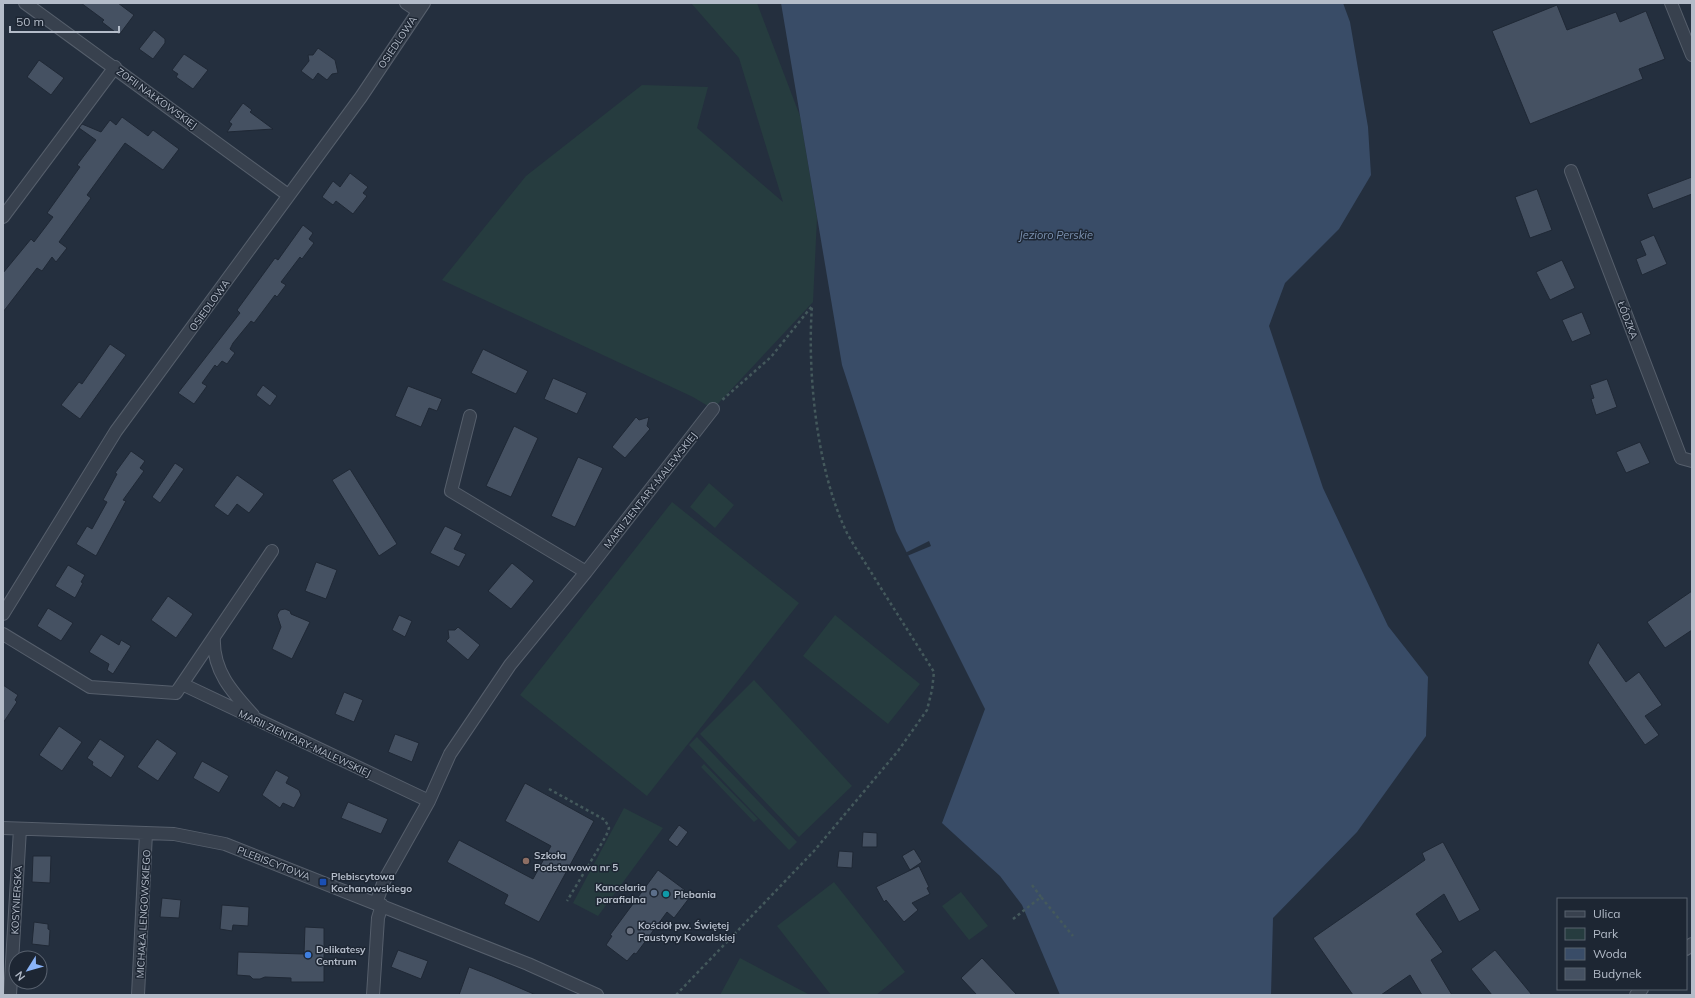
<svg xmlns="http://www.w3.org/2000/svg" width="1695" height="998" font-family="Mulish,sans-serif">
	<rect width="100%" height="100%" fill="#242f3e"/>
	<path fill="#263c3f" d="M691 3H757L800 116 817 218 813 302 713 409 693 397 442 280 526 176 642 85 708 87 697 128 783 202 739 58Z
		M709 483 734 505 715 528 690 507Z
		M672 502 799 603 647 796 520 695Z
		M835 615 920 684 888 724 803 656Z
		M754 680 852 786 799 837 700 734Z
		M697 737 797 842 789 850 689 745Z
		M704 764 758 819 754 822 701 767Z
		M624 808 663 828 598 916 573 903Z
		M834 882 905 972 876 995H831L777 926Z
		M961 892 988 926 969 940 942 906Z
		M740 958 810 995H720Z"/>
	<path fill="#394c67" d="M781 3H1343L1350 22 1368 127 1371 175 1339 229 1285 283 1269 326 1323 488 1388 626 1428 677 1426 736 1357 832 1273 918 1271 995H1060L1022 905 1000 876 942 823 985 709 896 531 842 365Z"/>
	<path fill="#242f3e" d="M929 541 931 546 907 556 905 553Z"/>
	<path fill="#455162" stroke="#1f2835" d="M81 3H118L134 15 119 35 102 22 104 20Z
		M1557 5 1567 30 1616 12 1620 22 1646 11 1665 59 1639 69 1643 79 1530 124 1492 31Z
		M154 30 165 39V43L153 59 139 49Z
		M318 48 335 60 338 73 332 74 327 80 318 73 313 80 301 71 309 61 308 55H313Z
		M184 54 208 70 193 89 176 77 178 74 172 70Z
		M39 60 64 78 51 95 27 77Z
		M243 103 252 110 250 112 273 129 227 132 232 124 229 122Z
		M122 117 148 136 153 130 179 149 163 170 125 143 87 195 91 198 59 242 67 248 56 262 52 257 42 271 37 268 3 312V273L31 239 34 242 53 217 47 213 80 167 77 165 96 140 79 128 82 124 101 132 110 120 116 125Z
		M350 173 368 187 363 193 367 196 353 214 336 201 333 205 322 197 333 181 340 187Z
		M1692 177V194L1653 209 1647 194Z
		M1537 189 1552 230 1530 238 1515 197Z
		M303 225 313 233 309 239 314 243 302 259 300 257 281 282 286 285 277 297 275 295 254 323 251 321 233 343 230 349 235 353 227 364 222 361 217 367 215 365 202 383 207 386 194 404 178 393 240 313 237 310 275 258 278 260Z
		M1654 235 1667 264 1642 275 1636 259 1646 255 1640 241Z
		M1562 260 1575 288 1550 300 1536 272Z
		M1582 312 1591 334 1572 342 1562 320Z
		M110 344 126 355 80 419 61 405 79 382 82 384Z
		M483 349 528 371 516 394 471 373Z
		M553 378 587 393 577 414 544 399Z
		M1607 379 1617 407 1596 415 1591 399 1594 398 1590 385Z
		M263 385 277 396 270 406 256 395Z
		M408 386 442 399 437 411 429 408 421 427 395 416Z
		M636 417 639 420 649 417 647 426 650 429 625 458 612 447Z
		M514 426 538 438 511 497 486 486Z
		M1640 442 1650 463 1626 473 1616 452Z
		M131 451 145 461 140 468 144 471 123 500 126 501 96 556 76 544 87 526 92 529 107 502 103 500 117 474 115 473Z
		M578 457 603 468 575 527 551 516Z
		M175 463 184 469 160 503 152 497Z
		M350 469 397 544 379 556 332 480Z
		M237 475 264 494 249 513 237 504 228 516 214 506Z
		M445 526 462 534 454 549 466 554 459 567 430 553Z
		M316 562 337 570 326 599 305 591Z
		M512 563 534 581 511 609 488 591Z
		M68 565 85 575 81 582 83 583 75 598 55 586Z
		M1692 591V630L1665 648 1647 622Z
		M168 596 193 614 176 638 151 620Z
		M48 608 73 623 61 641 37 626Z
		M285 609 290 611 291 614 310 622 292 659 272 649 281 627 277 615 280 610Z
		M399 615 412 621 405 637 392 630Z
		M458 627 480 645 468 660 446 641 449 638 448 630H455Z
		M101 634 119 645 121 640 131 646 113 674 107 670 109 664 89 652Z
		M1598 642 1626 682 1639 672 1662 705 1645 716 1659 735 1645 745 1588 663Z
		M3 685 18 695 15 700 17 702 3 723Z
		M344 692 363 700 354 722 335 714Z
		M59 726 82 742 62 771 39 755Z
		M395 734 419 743 412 762 388 752Z
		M100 739 125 756 111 778 92 765 93 762 87 758Z
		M157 739 177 753 158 781 137 767Z
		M202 761 229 776 219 793 193 778Z
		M276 770 289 777 286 783 299 790 301 795 294 808 283 803 280 808 262 795Z
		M525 783 594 821 539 922 504 904 508 895 447 862 459 840 533 879 551 846 505 821Z
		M348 802 388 819 381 834 341 818Z
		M679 825 688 832 677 847 668 840Z
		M863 832 877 833V847H862Z
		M1443 842 1480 910 1459 922 1444 894 1416 914 1443 952 1431 960 1452 995H1422L1410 975 1381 995H1353L1313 938 1425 860 1422 853Z
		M914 849 922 862 910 870 902 856Z
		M839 851 853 852 852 868 837 867Z
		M33 856H51L50 883 32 882Z
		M919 866 929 887 927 888 930 894 912 903 918 910 904 922 886 900 884 902 876 887Z
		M658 870 685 890 683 893 690 897 674 918 667 912 636 954 634 953 627 961 606 945 612 936 610 935Z
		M162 898 181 900 179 918 160 917Z
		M222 905 249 907 248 926 233 925 232 931 220 929Z
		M34 922 48 924V929L50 930 49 946 32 944Z
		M305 927 324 928V982H291V978L265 977 260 979H253L250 976 237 975 238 952 304 954Z
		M398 950 428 961 421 979 391 967Z
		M1495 950 1532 995H1492L1471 969Z
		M982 958 1017 995H977L961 978Z
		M469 967 492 976 536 995H459Z"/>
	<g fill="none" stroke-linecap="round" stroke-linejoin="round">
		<defs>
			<path id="minor" d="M25 3 288 195
				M406 3 418 11
				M1671 3 1692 55
				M1571 171 1681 458 1692 461
				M3 217 115 67
				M470 416 451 491 586 572
				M3 614 116 431 361 97 424 3
				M3 634 90 687 176 693 272 551
				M214 637C212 670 232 692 253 715
				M182 684 429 801
				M3 828 174 834 225 844 528 964 597 995
				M376 903 384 881 429 801 450 754 510 665 586 572 713 409
				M1686 949 1692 944
				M10 995 20 829
				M138 995 146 833
				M373 995 378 918 382 905
				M1636 995 1642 989"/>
		</defs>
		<use href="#minor" stroke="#565f6c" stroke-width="14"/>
		<path stroke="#44595c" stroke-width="2.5" stroke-dasharray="3 3" stroke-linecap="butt" d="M549 789 605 820 609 828 606 836 567 901
			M1032 885 1041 897
			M1013 919 1041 897 1073 936
			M676 995 814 851 898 751 927 710 932 690 934 672C914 640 894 609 874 577 865 562 855 548 847 533 817 472 807 373 812 306L771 357 721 401"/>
		<use href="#minor" stroke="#38414e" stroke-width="12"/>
	</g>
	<circle fill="#8d6e63" stroke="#1d2633" stroke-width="1.5" cx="526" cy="861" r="4"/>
	<rect fill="#1a4fb4" stroke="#1d2633" stroke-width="1.5" x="319" y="878" width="8" height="8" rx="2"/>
	<circle fill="#5c6f8a" stroke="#1d2633" stroke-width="1.5" cx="654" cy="893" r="4"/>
	<circle fill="#0f9aa8" stroke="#1d2633" stroke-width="1.5" cx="666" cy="894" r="4"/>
	<circle fill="#6b7280" stroke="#1d2633" stroke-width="1.5" cx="630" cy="931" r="4"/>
	<circle fill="#3f7fe0" stroke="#1d2633" stroke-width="1.5" cx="308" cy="955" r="4"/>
	<g text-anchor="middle" stroke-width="3" stroke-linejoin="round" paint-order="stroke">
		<g font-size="10" fill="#b4bcc9" stroke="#1d2633">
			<text transform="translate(397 42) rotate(-56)" y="4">OSIEDLOWA</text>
			<text transform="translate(157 98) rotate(36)" y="4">ZOFII NAŁKOWSKIEJ</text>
			<text transform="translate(209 305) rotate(-54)" y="4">OSIEDLOWA</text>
			<text transform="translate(1628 320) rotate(69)" y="4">ŁÓDZKA</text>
			<text transform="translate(650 490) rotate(-52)" y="4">MARII ZIENTARY-MALEWSKIEJ</text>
			<text transform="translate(305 743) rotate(25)" y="4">MARII ZIENTARY-MALEWSKIEJ</text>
			<text transform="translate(274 863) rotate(21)" y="4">PLEBISCYTOWA</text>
			<text transform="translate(16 900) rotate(-87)" y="4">KOSYNIERSKA</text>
			<text transform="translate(143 914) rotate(-87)" y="4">MICHAŁA LENGOWSKIEGO</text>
		</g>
		<g font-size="10" font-weight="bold" fill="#b4bcc9" stroke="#1d2633" text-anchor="start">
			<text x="534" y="859">Szkoła<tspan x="534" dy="12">Podstawowa nr 5</tspan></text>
			<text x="331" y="880">Plebiscytowa<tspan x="331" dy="12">Kochanowskiego</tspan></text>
			<text x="646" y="891" text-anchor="end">Kancelaria<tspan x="646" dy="12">parafialna</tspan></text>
			<text x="674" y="898">Plebania</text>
			<text x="638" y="929">Kościół pw. Świętej<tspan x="638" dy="12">Faustyny Kowalskiej</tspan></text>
			<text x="316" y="953">Delikatesy<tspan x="316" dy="12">Centrum</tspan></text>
		</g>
		<g font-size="11" font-style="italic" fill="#7c92b1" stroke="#1d2633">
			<text x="1056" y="239">Jezioro Perskie</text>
		</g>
	</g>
	<rect width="1695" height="998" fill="none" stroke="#b4bcc9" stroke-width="8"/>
	<rect x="1557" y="898" width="130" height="92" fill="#1d2633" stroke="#59626f"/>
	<rect x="1565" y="911" width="20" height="6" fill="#38414e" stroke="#59626f"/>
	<text x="1593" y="918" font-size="12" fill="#b4bcc9">Ulica</text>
	<rect x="1565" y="928" width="20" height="12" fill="#263c3f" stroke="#59626f"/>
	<text x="1593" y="938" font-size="12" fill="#b4bcc9">Park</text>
	<rect x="1565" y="948" width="20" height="12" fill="#394c67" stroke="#59626f"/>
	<text x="1593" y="958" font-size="12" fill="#b4bcc9">Woda</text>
	<rect x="1565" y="968" width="20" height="12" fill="#455162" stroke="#59626f"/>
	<text x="1593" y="978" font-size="12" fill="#b4bcc9">Budynek</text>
	<g transform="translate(28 970) rotate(233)"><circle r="19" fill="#1d2633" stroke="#59626f"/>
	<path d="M0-3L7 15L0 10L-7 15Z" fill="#8ab4f8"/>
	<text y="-6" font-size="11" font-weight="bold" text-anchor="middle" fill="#b4bcc9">N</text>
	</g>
	<path d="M10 26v6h109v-6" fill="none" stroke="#b4bcc9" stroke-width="2"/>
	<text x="16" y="26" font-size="12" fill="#b4bcc9" stroke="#1d2633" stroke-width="3" paint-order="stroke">50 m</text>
</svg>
